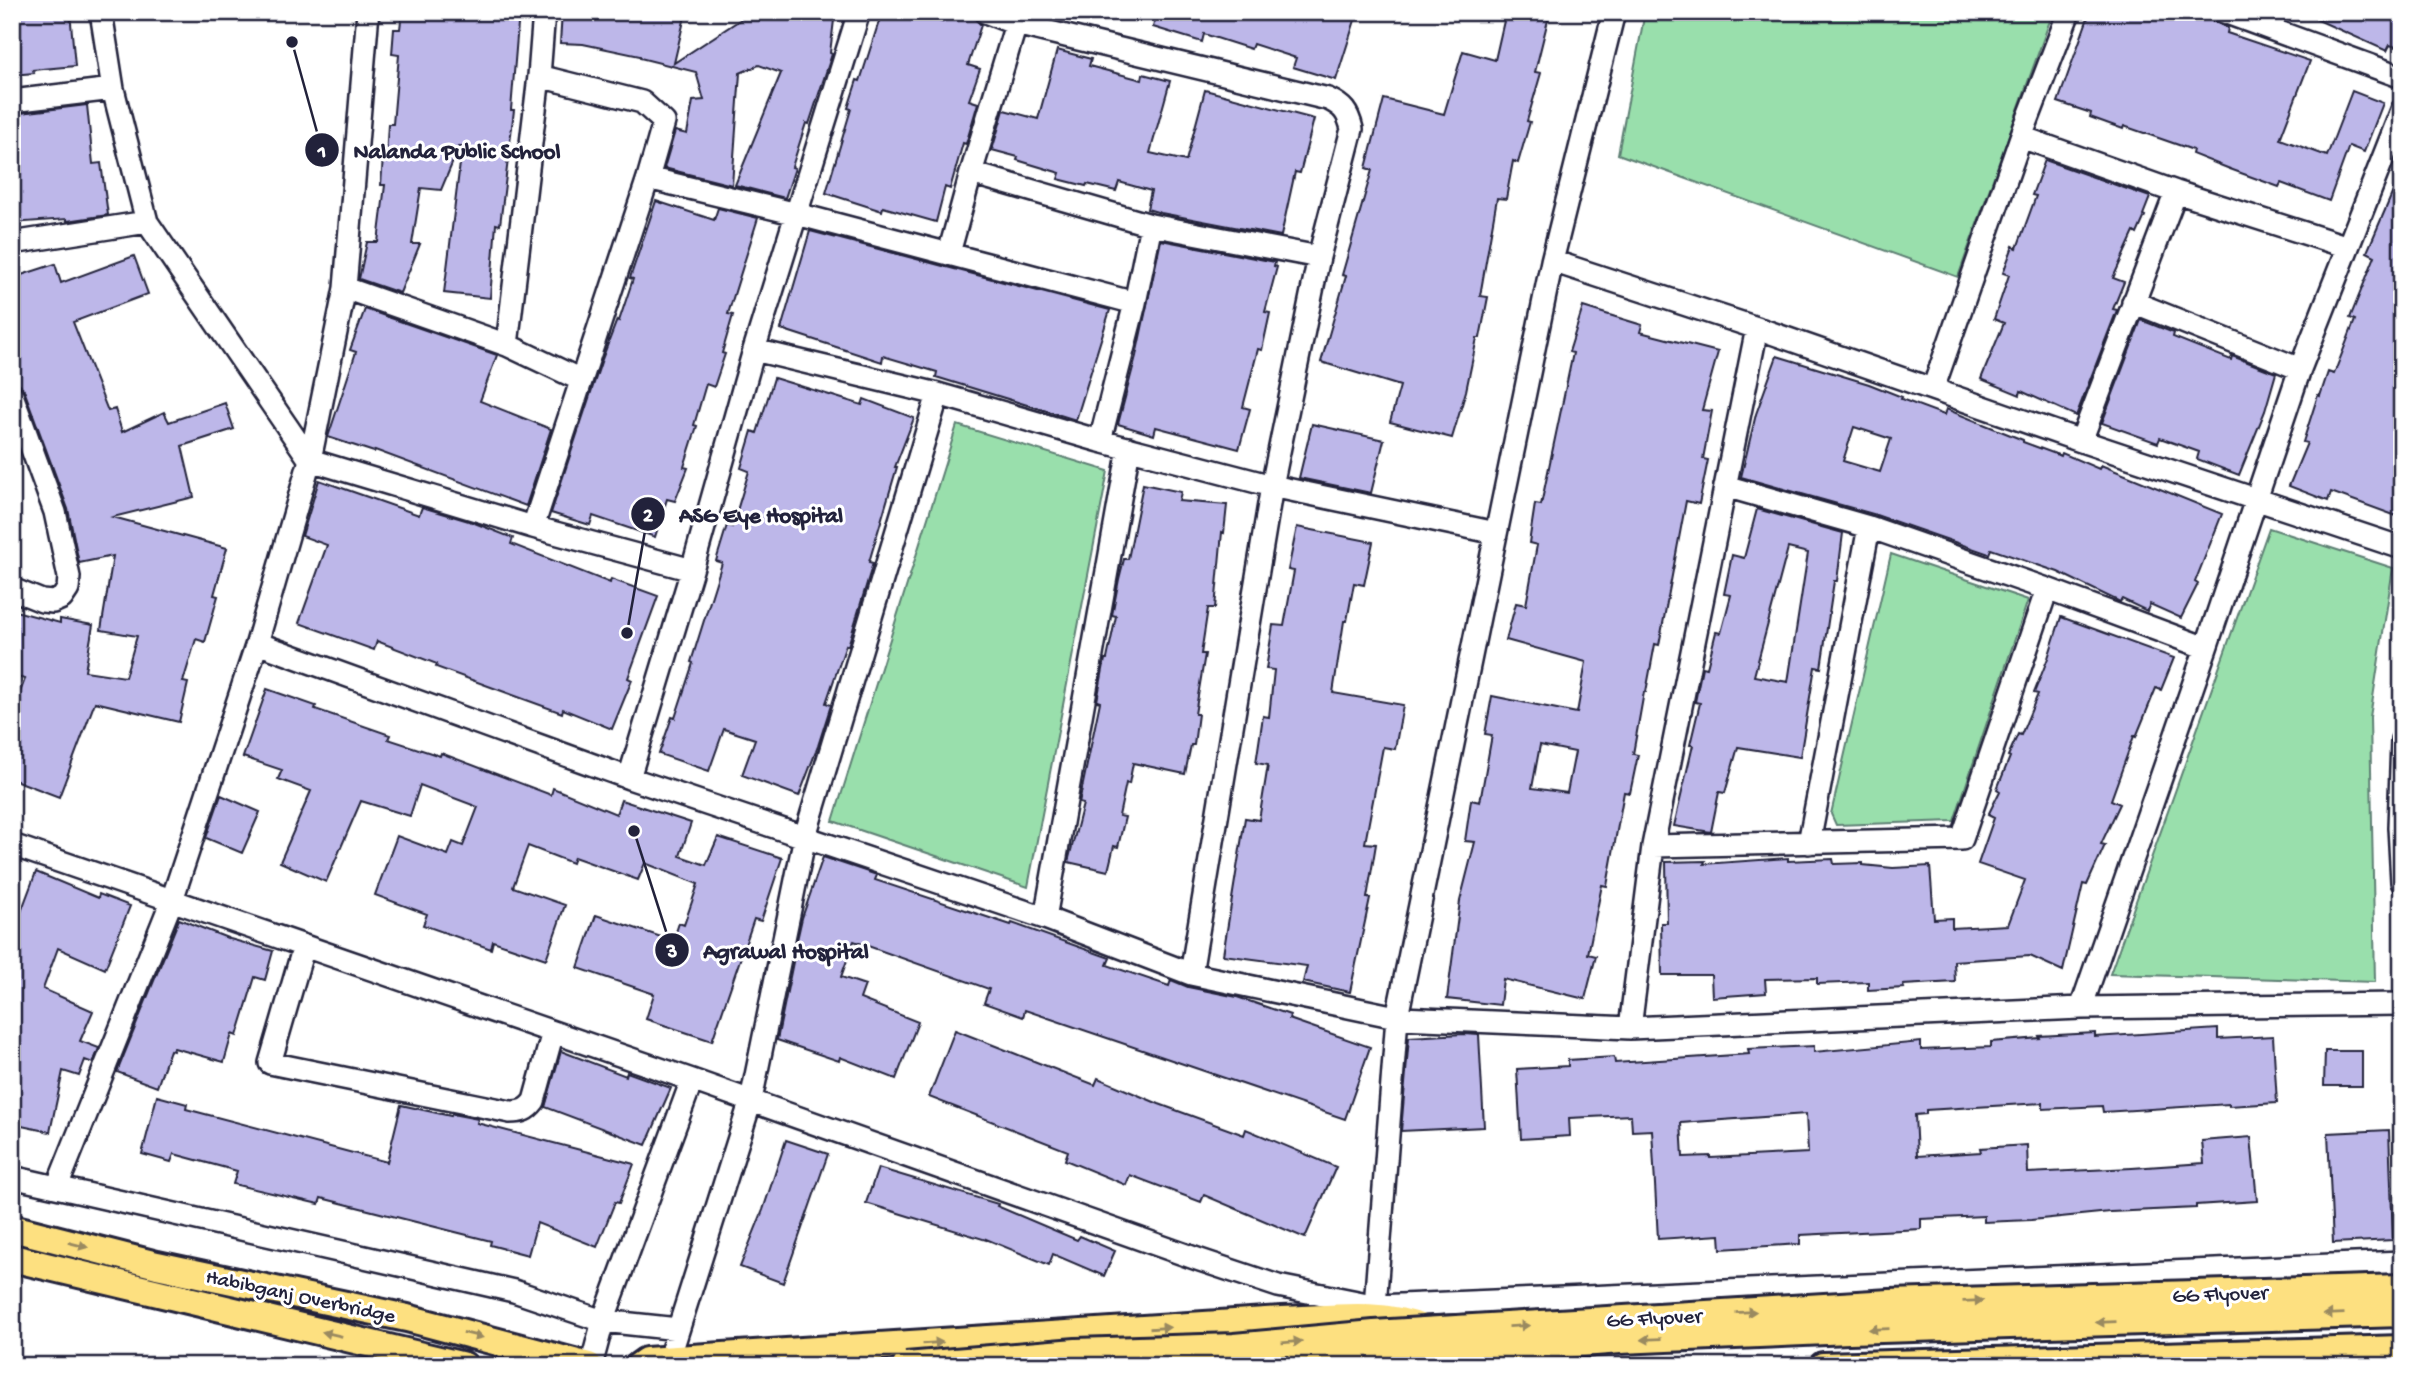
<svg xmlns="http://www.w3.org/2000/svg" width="2414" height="1378" font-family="'Gochi Hand',sans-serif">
	<rect width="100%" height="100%" fill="#fff"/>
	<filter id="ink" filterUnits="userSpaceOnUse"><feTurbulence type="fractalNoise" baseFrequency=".0143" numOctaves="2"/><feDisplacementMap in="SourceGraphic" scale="14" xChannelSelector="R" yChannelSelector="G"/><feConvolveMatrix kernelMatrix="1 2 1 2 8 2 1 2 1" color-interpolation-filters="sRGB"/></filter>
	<g filter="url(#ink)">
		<path fill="#99dfac" stroke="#5e8074" stroke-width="2" d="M1645 12H2053L1958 277 1618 154Z
			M957 425 1108 471 1028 887 833 821Z
			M2269 528 2393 568 2370 717 2375 982 2110 974Z
			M1891 554 2028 600 1954 821 1836 825 1831 814Z"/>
		<path fill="#bdb7e9" stroke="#22223b" stroke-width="2" fill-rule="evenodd" d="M23 12H70L75 66 33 70 34 73 12 75V17L24 16Z
			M402 12H519L511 110H514L500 225 496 224 490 298 444 293 462 147H459L441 190 421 188 412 244H420L400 293 359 279 367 242H378L385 185H381L383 157 386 158 388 124H393L399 55 392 54 394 29H400Z
			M562 12H686L674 63 752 12H835L830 53 832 54 809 124 806 123 792 167 795 168 785 198 735 185 781 73 759 65 740 73 732 185 664 168 675 131 687 134 693 101 704 100 696 72 640 58V56L583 44 560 43Z
			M882 12H911L942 22 945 12H964L972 15 981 25 968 65 980 69 969 100 978 103 966 144 963 143 950 189 945 187 936 222 883 207 882 211 826 193 851 109 848 108 857 80 860 81Z
			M1157 12H1340L1356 17 1336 80 1293 67 1296 58 1253 44 1251 49 1204 34 1202 42 1153 27Z
			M1506 12H1550L1535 72 1541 73 1527 121 1530 122 1518 163 1513 161 1506 199 1497 198 1480 296 1488 297 1480 338H1477L1466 391 1452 438 1390 422 1400 386 1321 362 1346 276 1342 275 1372 170 1366 168 1384 99 1444 114 1463 51 1495 60Z
			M2090 12H2163L2185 21 2189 12H2193L2228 28 2227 33 2310 61 2280 139 2327 156 2352 91 2383 103 2364 152 2349 146 2329 201 2281 183 2279 187 2230 169 2192 154 2193 150 2124 126 2123 129 2090 117 2091 113 2058 102Z
			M2300 12H2402V49L2390 45 2387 51Z
			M1057 50 1091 59 1089 66 1142 80 1143 74 1170 81 1150 153 1186 161 1205 90 1314 119 1300 173 1295 172 1281 236 1161 213 1147 209 1151 191 1119 182 1116 191 1087 184 1086 186 1058 179 1060 173 1017 160 1018 157 992 150 1004 110 1038 119Z
			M87 105 93 164 101 163 108 215 67 221V219L12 223V114Z
			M2045 160 2150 197 2143 215 2145 216 2137 234 2134 232 2113 278 2124 282 2113 309 2117 310 2076 416 2021 391 2020 395 1981 379 2004 323 1994 319 2009 275 2003 273 2013 246 2017 248 2036 196 2032 195Z
			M2401 173 2402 257 2396 271 2402 273V518L2331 492 2328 501 2289 486 2307 443 2303 442 2318 395 2320 396 2328 372 2334 374 2355 320 2350 318 2375 256 2367 252Z
			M656 201 714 220 718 208 758 218 728 314 733 315 722 353 725 354 714 387 706 384 694 425 697 426 684 467 688 468 675 501 667 499 655 537 593 516 590 525 551 513 601 362 617 320 619 321 633 279 630 278Z
			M810 231 1110 310 1076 420 936 377 937 372 883 356 882 362 781 329Z
			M1161 240 1275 262 1274 266 1277 267 1265 312 1270 313 1262 350 1258 349 1243 407 1250 409 1239 449 1156 427 1154 435 1118 424 1136 356Z
			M134 256 148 294 73 322 108 411 115 409 122 432 164 412 169 422 225 403 234 429 182 446 194 497 113 517 227 548 214 595 218 596 205 642 196 639 183 682 188 683 179 722 95 702 59 797 12 779V714L25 679 12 676V610L60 623V619L93 625 85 671 125 677 137 636 101 630 113 556 79 563 68 509 51 463 24 390 20 385 12 382V278L55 264 61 283Z
			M1583 307 1642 325 1640 332 1718 352 1702 410 1712 411 1703 459 1708 460 1699 504 1686 501 1659 645 1655 644 1646 692H1644L1633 754 1638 755 1630 793 1624 792 1607 886 1602 885 1588 954 1596 956 1585 999 1503 979 1500 1005 1447 999 1460 901 1475 842 1465 841 1471 800 1480 802 1492 735 1485 734 1492 696 1577 713 1586 662 1506 640 1516 603 1526 605 1537 545 1529 543 1535 504 1541 505 1573 353 1569 352ZM1540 745 1575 752 1567 793 1532 788Z
			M365 309 497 355 480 401 551 429 526 506 375 450 374 452 328 437 356 352 350 350Z
			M2141 320 2174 333 2173 337 2231 360 2232 356 2276 373 2265 411 2239 475 2197 459 2199 452 2160 438 2158 443 2102 423Z
			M1777 356 1869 384 1902 397 1901 399 1944 415 1946 409 2023 440V442L2061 456 2062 453 2099 469 2101 465 2222 514 2195 582 2198 584 2181 618 2150 604 2147 611 2122 599 2120 602 2058 572 1991 549 1989 554 1873 514 1741 477 1756 414ZM1854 427 1891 439 1880 472 1843 461Z
			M774 378 862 405 864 399 914 418 895 467H897L869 562 873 563 848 646 846 645 826 703 831 705 818 746 799 796 742 775 755 739 724 729 709 771 659 754 672 717 675 718 693 663 691 662 722 563 716 561 727 525 732 527 749 471 741 468 752 431 757 433Z
			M1312 424 1384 440 1371 493 1299 478Z
			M319 480 419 515 422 507 472 522 513 538 511 544 610 583 611 579 658 596 628 678 632 680 612 729 563 709 562 713 436 667 437 664 377 641 374 650 299 623 327 545 302 536Z
			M1143 484 1181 492 1179 501 1227 505 1224 533 1222 532 1215 608H1208L1201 654H1205L1195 714H1198L1194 745H1191L1185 774 1133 763 1129 784 1126 783 1119 816 1125 817 1118 847 1114 846 1108 871 1068 862 1083 804 1079 803 1100 702 1097 701 1105 659H1107L1116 616 1112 615 1119 579 1124 559H1128Z
			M1757 509 1843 533 1837 581H1834L1821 668 1815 667 1800 757 1738 747 1725 793 1719 792 1711 832 1674 826 1693 745H1690L1700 703 1695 702 1702 667 1707 668 1716 632 1721 633 1731 595 1724 594 1732 555 1744 558ZM1788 548 1808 553 1788 682 1754 676Z
			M1297 527 1373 542 1364 585 1354 583 1347 621H1344L1333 693 1403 705 1395 749 1383 747 1365 843 1376 844 1367 898H1370L1350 992 1303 982 1307 966 1223 955 1245 818 1259 820 1268 765 1256 763 1263 716 1269 717 1274 670 1266 669 1273 625 1284 626 1294 571 1288 570Z
			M2061 617 2174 658 2161 690 2156 688 2136 737 2134 736 2111 800 2120 804 2101 844 2105 845 2087 885 2083 884 2063 971 2030 956 1954 961 1955 982 1903 985 1904 988 1868 990V982L1817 984V978L1765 979 1766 993 1712 997 1711 975H1662L1661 923H1667L1666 862 1705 861 1704 864 1788 858V861L1833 859 1834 864 1863 863V865L1893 868 1930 866 1934 919 1952 918V928L2008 925 2025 880 1978 864 1994 818 1988 815 2000 791 1997 789 2010 757 2008 756 2018 734 2021 735 2038 694 2034 693 2048 658Z
			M267 689 316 706 315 709 390 735 388 739 440 756 441 753 551 795 553 788 616 814 621 800 691 823 680 856 706 865 718 837 782 858 761 921 754 919 712 1041 646 1019 654 994 578 968 596 915 673 941 679 923 684 925 698 884 645 863 638 880 574 857 572 863 528 846 513 887 565 905 546 959 493 941 491 949 423 925 427 914 375 895 397 836 448 855 453 842 463 846 478 807 420 785 410 816 361 801 326 882 280 862 311 791 278 779 282 770 243 757Z
			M221 795 260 812 242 853 206 838Z
			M823 857 877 875 875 880 1011 925 1012 923 1110 958 1107 965 1169 986 1171 980 1188 987 1237 997 1290 1015 1289 1019 1370 1047 1345 1119 1025 1010 1023 1017 984 1003 989 989 854 941 841 977 865 985 860 999 918 1022 896 1079 840 1057 839 1061 777 1040 793 962 800 941 797 940 802 918Z
			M36 872 98 898 99 894 130 906 105 969 58 948 43 989 93 1011 80 1041 99 1048 93 1063 85 1060 79 1076 63 1071 50 1132 12 1124V936Z
			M179 919 230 939 273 951 265 980 255 977 237 1036 232 1034 224 1062 174 1048 173 1051 170 1050 157 1087 117 1072Z
			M2218 1029V1039L2273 1036 2277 1103 2229 1106V1104L2103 1112 2102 1106 2043 1109V1103L1926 1110V1114L1915 1115 1917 1156 1981 1152 1980 1148 2027 1145 2028 1173 2132 1168 2204 1163 2202 1141 2251 1137 2257 1201 2196 1205V1208L2110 1212 2031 1220 1984 1222V1216L1921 1219V1229L1800 1235V1244L1721 1249 1720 1235 1658 1239 1652 1130 1632 1131 1631 1115 1569 1118 1570 1136 1521 1139 1517 1069 1568 1066V1060L1614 1057 1615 1063 1749 1054 1748 1049 1814 1046V1052L1921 1042V1050L1991 1047V1042L2040 1038 2039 1036 2095 1033V1037ZM1806 1114 1808 1153 1711 1158V1156L1683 1157 1681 1123Z
			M955 1030 1095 1085 1098 1078 1159 1104 1244 1135 1246 1129 1336 1167 1305 1238 1204 1195 1201 1202 1130 1175 1126 1185 1065 1160 1068 1151 929 1097Z
			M1464 1034 1479 1035 1484 1127 1401 1131 1409 1037Z
			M561 1051 626 1076 627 1072 671 1088 646 1145 545 1107Z
			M2325 1051H2362V1086H2324Z
			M157 1096 187 1104 186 1109 387 1162 401 1105 451 1116 452 1114 478 1119 477 1123 634 1164 619 1203 615 1202 597 1247 537 1223 528 1255 490 1245 491 1241 321 1198 319 1204 233 1184 237 1171 174 1154 171 1162 142 1154Z
			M2389 1130 2393 1240 2333 1243 2328 1133Z
			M786 1140 828 1154 783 1283 740 1267 763 1210Z
			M878 1168 998 1204 997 1206 1077 1240 1080 1236 1115 1251 1104 1276 1053 1254 1049 1265 986 1239V1240L866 1203Z"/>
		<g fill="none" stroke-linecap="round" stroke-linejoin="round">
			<defs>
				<path id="minor" d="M101 12 113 89 147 222 310 460 533 527 692 570
					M985 12 1016 24 1328 99C1343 106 1348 112 1352 129L1319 257 1272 486 1191 974
					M2224 12 2402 77
					M12 101 113 89
					M2021 137 2176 192 2348 247
					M971 173 1151 225 1319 257
					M648 178 797 214 1135 303
					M12 243 147 222
					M949 253 971 173 1016 24
					M1552 261 1757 328 2081 441 2402 548
					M345 288 507 345 581 380
					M2133 302 2300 369
					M507 345 539 76 544 12
					M754 350 938 394 1100 441 1272 486 1496 533
					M1933 389 2021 137 2069 12
					M12 395 55 512 69 577 68 589 62 598 53 602 42 601 12 589
					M1100 441 1135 303 1151 225
					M2081 441 2176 192
					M1725 486 1869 527 2047 589 2206 648
					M533 527 648 178 664 122 642 102 539 76
					M257 643 629 778 1045 918 1191 974 1401 1018 1630 1028 2081 1008 2402 1004
					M2402 740 2399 827 2402 882
					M629 778 692 570 754 350 859 12
					M1809 843 1869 527
					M12 845 692 1080 1200 1260 1278 1286 1377 1306 2402 1262
					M1653 846 1962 839 2047 589
					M1045 918 1129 448
					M304 946 270 1063 510 1112C522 1112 527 1110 534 1101L553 1032
					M2081 1008 2206 648 2300 369 2402 110
					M1630 1028 1653 846 1757 328
					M12 1177 514 1291 603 1321 678 1329
					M57 1187 172 900 257 643 310 460 345 288 368 12
					M1374 1319 1397 1017 1552 261 1614 12
					M669 1359 751 1100 805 836 938 394
					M591 1366 603 1321 692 1080"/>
				<path id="major" d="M12 1228 157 1265 407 1318 589 1366
					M12 1258 464 1366
					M639 1366 646 1361 1282 1320C1327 1319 1380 1310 1422 1328
					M1823 1366 2402 1349"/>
			</defs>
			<use href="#minor" stroke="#22223b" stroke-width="26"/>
			<use href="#major" stroke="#22223b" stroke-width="32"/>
			<use href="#minor" stroke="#fff" stroke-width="21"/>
			<use href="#major" stroke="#fde080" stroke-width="26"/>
			<defs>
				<path id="major-bridge" d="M906 1366 1076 1352 1234 1347 1374 1334 1890 1303 2402 1288
					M1297 1366 1620 1340 1849 1330 2402 1313"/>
			</defs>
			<use href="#major-bridge" stroke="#22223b" stroke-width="32" stroke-linecap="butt"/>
			<use href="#major-bridge" stroke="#fde080" stroke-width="26"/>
		</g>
		<defs><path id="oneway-solid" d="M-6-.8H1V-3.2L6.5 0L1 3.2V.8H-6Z" transform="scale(1.75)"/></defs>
		<g fill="#9a8a61">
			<use href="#oneway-solid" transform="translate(78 1245) rotate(14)"/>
			<use href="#oneway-solid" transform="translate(1973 1301) rotate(-2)"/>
			<use href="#oneway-solid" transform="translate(1746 1312) rotate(-3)"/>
			<use href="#oneway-solid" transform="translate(2334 1314) rotate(178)"/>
			<use href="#oneway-solid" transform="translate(2106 1322) rotate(178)"/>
			<use href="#oneway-solid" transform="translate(1519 1326) rotate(-3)"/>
			<use href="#oneway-solid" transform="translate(1160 1328) rotate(-4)"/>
			<use href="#oneway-solid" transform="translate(1879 1329) rotate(178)"/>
			<use href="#oneway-solid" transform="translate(332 1334) rotate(-167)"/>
			<use href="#oneway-solid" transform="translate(473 1335) rotate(15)"/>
			<use href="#oneway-solid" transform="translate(1651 1339) rotate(178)"/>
			<use href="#oneway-solid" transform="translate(1292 1342) rotate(-5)"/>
			<use href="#oneway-solid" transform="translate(933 1343) rotate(-4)"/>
		</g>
	</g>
	<g text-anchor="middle" stroke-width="6" stroke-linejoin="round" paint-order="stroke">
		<g font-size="21" fill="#22223b" stroke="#fff">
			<text transform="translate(2220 1293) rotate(-2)" y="7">GG Flyover</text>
			<text transform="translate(301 1295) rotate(12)" y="7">Habibganj Overbridge</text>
			<text transform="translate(1654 1317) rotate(-3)" y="7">GG Flyover</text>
		</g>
	</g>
	<path fill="none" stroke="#22223b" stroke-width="2.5" d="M292 42L322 150M627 633L648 514M634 831L672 950"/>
	<g fill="#22223b" stroke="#fff" stroke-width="2.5">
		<circle cx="292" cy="42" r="7"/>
		<circle cx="627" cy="633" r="7"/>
		<circle cx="634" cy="831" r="7"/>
		<circle cx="322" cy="150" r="18"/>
		<circle cx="648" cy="514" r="18"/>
		<circle cx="672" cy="950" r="18"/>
	</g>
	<g font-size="21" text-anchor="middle" font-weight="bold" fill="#fff">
		<text x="322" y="157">1</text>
		<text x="648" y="521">2</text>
		<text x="672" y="957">3</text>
	</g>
	<g font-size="23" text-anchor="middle" font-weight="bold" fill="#22223b" stroke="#fff" stroke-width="6" stroke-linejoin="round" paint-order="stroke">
		<text x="457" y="158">Nalanda Public School</text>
		<text x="761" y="522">ASG Eye Hospital</text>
		<text x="786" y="958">Agrawal Hospital</text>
	</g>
	<rect width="2414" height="1378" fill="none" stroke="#fff" stroke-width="42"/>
	<rect x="21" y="21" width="2372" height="1336" fill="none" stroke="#22223b" stroke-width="2.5" filter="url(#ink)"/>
</svg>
